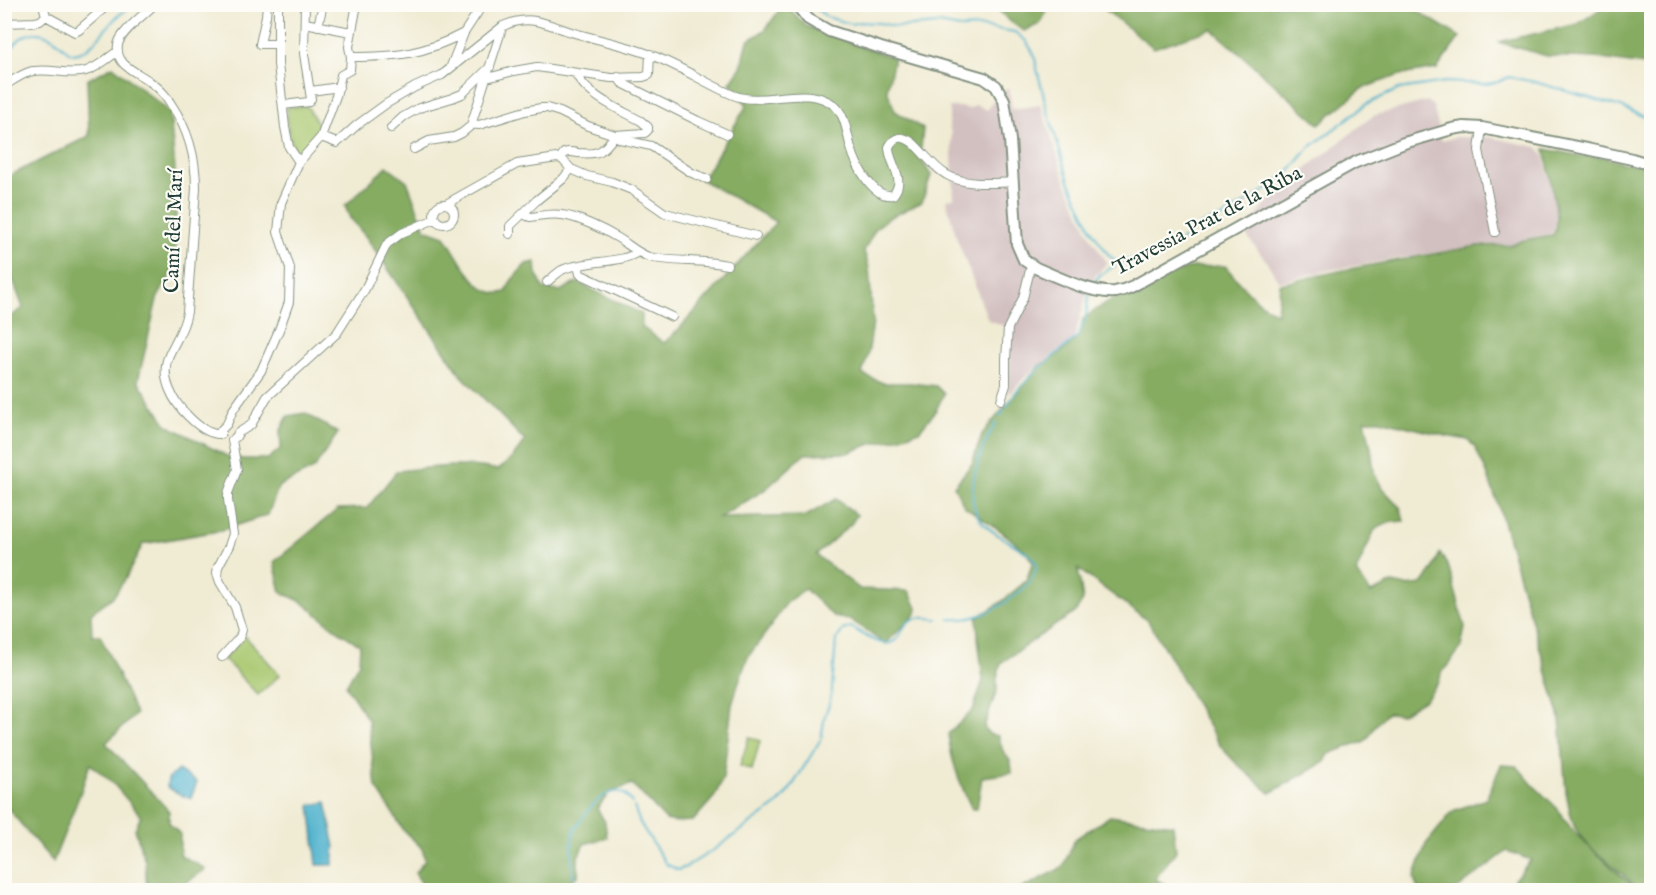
<svg xmlns="http://www.w3.org/2000/svg" width="1656" height="895" font-family="'IM FELL English',serif">
	<rect width="100%" height="100%" fill="#fdfcf7"/>
	<filter id="ink" filterUnits="userSpaceOnUse"><feTurbulence type="fractalNoise" baseFrequency=".0167" numOctaves="2"/><feDisplacementMap in="SourceGraphic" scale="12" xChannelSelector="R" yChannelSelector="G"/><feConvolveMatrix kernelMatrix="1 2 1 2 8 2 1 2 1" color-interpolation-filters="sRGB"/></filter>
	<filter id="wash" filterUnits="userSpaceOnUse"><feTurbulence type="fractalNoise" baseFrequency=".008" numOctaves="4" result="noise"/><feDisplacementMap in="SourceGraphic" scale="24" xChannelSelector="R" yChannelSelector="G"/><feGaussianBlur stdDeviation="1.35" result="paint"/><feColorMatrix in="noise" values="0 0 0 0 0 0 0 0 0 0 0 0 0 0 0 0 0 1.4 0 .05"/><feComposite in="paint" operator="in"/></filter>
	<g filter="url(#wash)">
		<rect width="100%" height="100%" fill="#f0ebd3"/>
		<path fill="#d2bfc0" d="M1009 88 1012 109 1041 105 1065 180 1092 240 1107 262 1105 265 1090 282 1074 339 1028 374 1008 395 1010 328 988 320 957 239 946 200 954 198 951 132 949 127V107H962L969 109 976 105 987 110 996 96Z
			M1427 101 1433 106 1442 141 1456 137H1489L1537 147 1544 156 1556 213 1554 231 1550 234 1524 239 1511 244 1477 245 1329 270 1279 282 1267 262 1243 231 1279 190 1373 116Z"/>
		<path fill="#a9c86f" stroke="#648252" stroke-width="1.5" d="M307 106 321 129 320 133 303 150 297 152C287 142 287 122 287 108L288 107Z
			M245 636 280 675 258 695 224 659Z
			M749 737 760 741 752 770 740 766Z"/>
		<path fill="#86ac62" stroke="#52744b" stroke-width="1.5" d="M783 5H786L806 26 894 58 887 90 895 111 923 129 920 158 931 175 922 202 889 218 876 228 864 251 869 268 873 322 868 355 862 374 883 383H911L936 386 944 394 935 412 919 431 895 439 871 444 848 453 805 454 766 489 719 518 806 516 836 499 857 515 851 524 816 555 860 589 909 591 917 608 916 614 885 644 851 620 833 616 805 589 787 602 770 627 748 657 740 678 732 705 723 778 715 796 693 821 675 822 666 820 632 784 609 793 597 809 605 822 607 838 584 844 578 857V876L563 886 542 887 537 890H426L415 873 425 860 422 848 404 831 376 787 368 720 346 686 359 662 360 645 338 631 302 602 281 592 274 562 338 509 367 508 397 471C430 468 465 462 498 470L513 457 525 441 461 375 366 237 350 218 345 206 387 166 407 181 425 229 445 236C455 252 473 287 491 292 496 294 502 293 506 292L511 281 526 264 536 262 537 275 544 289 560 291 577 282 642 314V327L664 343 679 329 776 222 702 180 747 105 730 83 741 67 748 41 765 30Z
			M994 5H1050L1040 24 1024 31 1008 20Z
			M1099 5H1411L1414 9 1460 37 1437 69 1400 75 1363 88 1319 124 1212 29 1154 48Z
			M1606 5H1651V66L1595 58 1547 56 1498 42 1578 24Z
			M113 66 170 112 176 182V265L157 299 138 381 167 425 227 456 243 459H268L281 448 280 432 288 416 305 413 338 433 314 469 279 486 268 515 219 531 143 544 127 576 114 596 91 613 92 635H100L136 714 106 743 169 811V823L180 834V855L206 869 175 890H147L145 861 135 829 141 816 112 782 90 764 80 794 53 862 5 805 4 321 23 308 5 258V178L89 136 87 80Z
			M1545 149 1582 156 1603 157 1624 163 1651 166V890H1638L1626 877 1589 846 1579 834 1574 826 1570 812 1566 792 1560 718 1499 508 1487 473 1474 446 1468 440 1446 436 1380 420H1365L1371 448 1374 472 1382 488 1400 507 1404 521C1392 522 1383 522 1374 531L1356 572 1371 593 1393 583 1406 586 1422 584 1433 569 1440 553 1449 568 1465 627 1461 648 1441 674 1439 682 1426 699 1401 714 1387 713 1375 726 1370 735 1363 743 1355 744 1329 754 1325 762 1270 793 1235 762 1221 747 1205 720 1167 652 1148 621 1078 569 1083 600 1075 613 1060 622 1001 663 997 678V690L984 727 989 734 998 736 1003 751 1011 762 1012 773 982 777 977 809H972C960 785 951 761 948 734L973 710 983 680 978 638 977 618 1000 603 1026 581 1033 562 1024 550 1001 531 964 506 954 486 972 464 982 434 1039 366C1051 359 1073 346 1079 334 1082 330 1082 324 1083 319L1109 301 1173 270 1194 267 1225 266C1241 284 1255 303 1277 313L1280 284 1344 270 1477 246 1511 245 1524 240 1552 235 1555 232 1557 216Z
			M1501 765 1517 766 1533 785 1557 808 1570 827 1584 842 1637 890H1505L1531 860 1507 851 1456 890H1418L1414 878 1426 844 1453 811 1486 799Z
			M1110 816 1173 825 1176 851 1155 879 1178 890 1195 887 1196 890H1019L1063 867 1075 839Z"/>
		<path fill="#4db1cc" stroke="#367780" stroke-width="1.5" d="M178 770 197 782 191 798 183 796 167 787 168 779Z
			M326 802 335 847 333 865H317L310 805Z"/>
		<g fill="none" stroke-linecap="round" stroke-linejoin="round">
			<path stroke="#4db1cc" stroke-width="2" d="M810 4 827 17 851 24 859 22 879 23 897 27 939 24 960 28 983 27 1015 32 1026 41 1034 54 1037 69 1047 109 1069 181 1093 232 1107 253 1114 260 1121 262 1159 253 1178 243 1201 225 1223 217 1266 190 1291 170 1309 148 1367 104 1399 89 1445 82 1486 84 1498 82 1509 77 1535 82 1621 107 1652 120
				M4 60C14 44 23 29 43 34 49 36 55 39 59 43 65 48 69 56 78 53 93 48 102 32 112 22 118 15 126 10 134 4
				M1095 281 1101 274 1121 262
				M1007 406 1016 392 1035 372 1079 335 1086 316 1089 294
				M1000 416 1004 410
				M949 619C959 620 972 618 981 615 997 610 1040 583 1036 564 1034 555 1023 551 1016 546 1005 539 991 532 982 522 960 497 981 447 996 423
				M634 807 640 823 666 864 678 870 686 867 712 851 778 804 791 788 821 739 825 715 830 702 832 689 836 640 843 630 851 627C865 635 890 656 901 633 904 626 907 621 914 619 922 616 931 619 938 619
				M573 877C573 867 570 845 573 835 574 829 579 824 582 819 592 804 617 776 632 803
				M575 885 577 890"/>
		</g>
	</g>
	<g filter="url(#ink)">
		<g fill="none" stroke-linecap="round" stroke-linejoin="round">
			<defs>
				<path id="street" d="M43 4 46 16
					M155 4C145 14 120 32 118 45 115 66 136 71 149 81 158 87 166 95 171 104 188 129 196 159 196 188L187 312C184 330 176 339 169 355 159 377 173 402 189 417 198 426 209 435 221 434
					M267 4 266 16 260 44H277
					M278 4V64L285 127 289 147 299 162
					M46 16 75 32 79 30 109 4
					M4 23 35 22 40 21 46 16
					M305 23 351 32
					M318 26 323 4
					M502 28 472 122 473 124 479 125 525 111 541 108H547L560 112 588 126 615 135 620 139 651 146 692 173 707 179
					M351 57C397 57 424 54 464 33
					M451 66 464 33 483 4
					M618 77 622 83 698 121 727 134
					M487 78 514 71 537 67 611 78 643 77 649 75 650 54
					M4 86C12 81 20 75 29 72 48 67 67 76 86 71 97 68 108 58 118 51
					M311 91 339 87
					M283 105 309 102 311 99 304 54 305 4
					M391 128 403 117 419 108 452 98 462 94 490 67
					M1482 128 1479 150 1495 232
					M321 137 337 143 357 125 386 104 415 87 442 75 503 26C529 14 544 23 568 31 596 40 624 44 651 55 680 66 705 83 733 95 763 108 807 82 835 106 846 116 847 135 851 148 856 165 873 199 893 195 907 179 889 164 889 147 895 135 903 136 913 143 924 153 934 168 947 175 966 186 992 183 1013 182
					M414 149 429 141 454 137 462 133 473 124
					M560 158 564 153C569 151 573 152 578 153 599 155 603 152 615 135L645 133 648 130V127L641 121C619 109 588 97 576 74
					M434 214a10 10 0 1 1 20 0a10 10 0 1 1-20 0Z
					M446 204 517 164 557 158 562 159 571 169 587 176 612 182 632 190 665 213 756 236
					M526 211 527 216 530 217C540 216 551 213 562 215 578 217 603 229 618 238 628 244 637 253 649 257 675 263 702 259 727 265
					M510 234V226L537 200 563 179 571 169
					M580 266 579 270 580 274 672 317
					M547 282C552 278 557 273 562 270 583 260 621 264 638 252
					M1001 400 1006 385V359L1008 328 1023 298 1031 266
					M221 434V430L227 424 233 410 261 371 279 330 289 302 290 268 278 232 281 203 299 162 321 137 336 96 341 75 350 70 351 57 349 47 357 4
					M232 440 236 437 238 433 251 425 267 397 337 333 365 289 387 244 402 233 435 219
					M222 657 240 637 242 630 235 607 220 582 217 573 218 567 229 546 233 534 228 500V493L237 470 232 440"/>
				<path id="secondary" d="M796 4 808 19 829 31 881 48 984 78 996 86 1004 100 1010 140 1017 244 1024 260 1036 268C1058 277 1091 294 1115 292 1121 291 1127 289 1133 286L1356 162 1404 143 1452 129 1464 127 1482 128 1582 148 1632 159 1652 165"/>
			</defs>
			<use href="#street" stroke="#889484" stroke-width="10"/>
			<use href="#secondary" stroke="#889484" stroke-width="14"/>
			<use href="#street" stroke="#fff" stroke-width="8"/>
			<use href="#secondary" stroke="#fff" stroke-width="10"/>
		</g>
	</g>
	<g text-anchor="middle" stroke-width="4.5" stroke-linejoin="round" paint-order="stroke">
		<g font-size="21" fill="#1f3d34" stroke="#fdfcf7">
			<text transform="translate(1207 220) rotate(-28)" y="7">Travessia Prat de la Riba</text>
			<text transform="translate(173 231) rotate(-88)" y="7">Camí del Marí</text>
		</g>
	</g>
	<rect width="1656" height="895" fill="none" stroke="#fdfcf7" stroke-width="24"/>
</svg>
